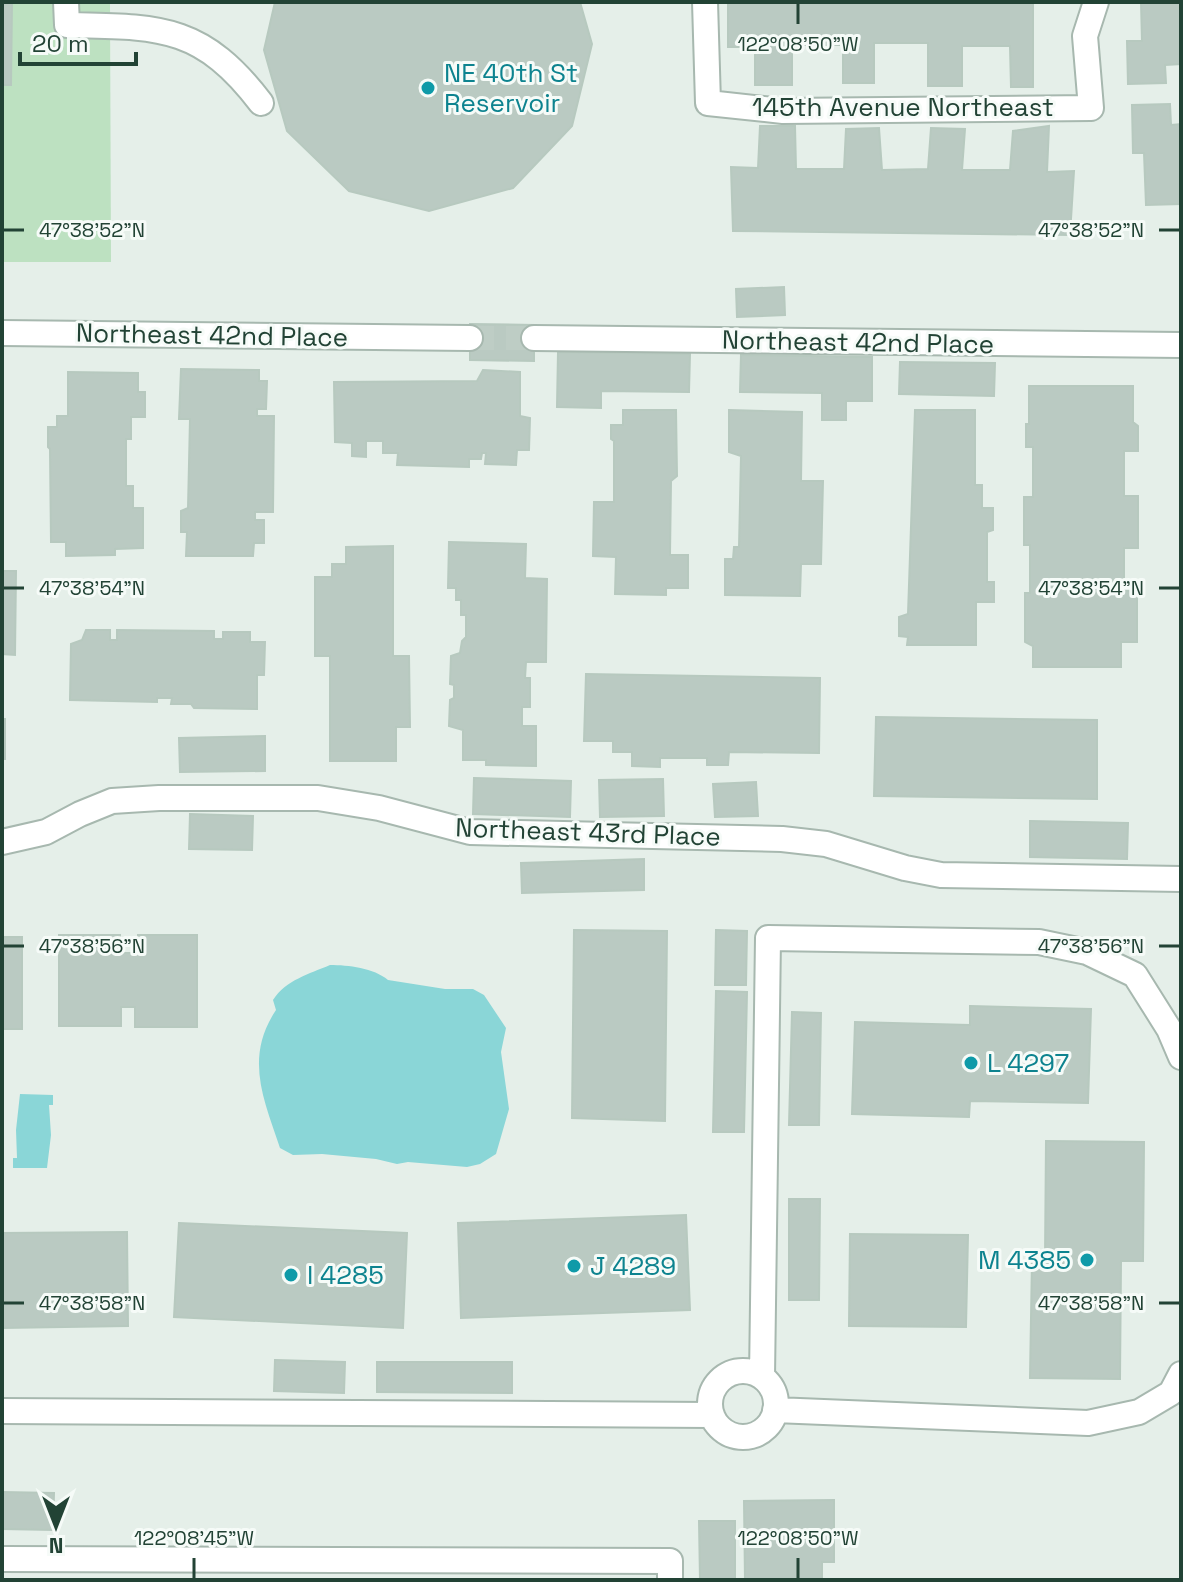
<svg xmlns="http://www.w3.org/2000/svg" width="1183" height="1582" font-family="'Space Grotesk',sans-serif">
	<rect width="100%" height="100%" fill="#e5efe9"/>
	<path fill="#bde1c1" d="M2 2H110L111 262H2Z"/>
	<path fill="#8ad6d7" d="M330 965C348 965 374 968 388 980L445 989H473L484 995 506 1028 501 1052 509 1109 496 1154 480 1164 467 1167 408 1162 397 1164 376 1159 322 1154 293 1155 280 1148C264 1100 244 1058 276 1010L273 1000C286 980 309 974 330 965Z
		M20 1094 53 1095V1105H49L51 1135 47 1168H13V1158H17L16 1130Z"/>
	<path fill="#bacac2" stroke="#b7c9bf" stroke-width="2" d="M2 2H12L11 85H2Z
		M275 2H580L592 44 572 126 513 188 429 211 349 191 287 131 264 50Z
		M728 2H1033V87H1011L1010 46H962V86H928V43H874V83H843V45H792V85H755V47H728Z
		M1141 2H1181V64L1165 65 1166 83 1128 84 1127 41H1142Z
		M1170 104 1171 125 1181 124V204L1146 205 1144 153H1133L1132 105Z
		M760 126H795L796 169H844L846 129 879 128 882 170 928 169 931 128 965 129 962 170H1010L1013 131 1049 126 1047 172 1074 171 1070 235 733 231 731 167 758 168Z
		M784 287 785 315 737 317 736 289Z
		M470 324 534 325V361L470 360Z
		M558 352 690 354 689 392 601 391V408L557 407Z
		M741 355 872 357V401H846V420H822V393L740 392Z
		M900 362 995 363 994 396 899 394Z
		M181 369 259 370V381H267L266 409H257V416H274L273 512H255V520H264V543H254L253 556H186L187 532H181V511L188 508 190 419H179Z
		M483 370 520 372V416L530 418 529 450H517L516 465 485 464 486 453H482L481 459H469V467L397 465 398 453H383V441H366V457L352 456V443L335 442 334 382 477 381Z
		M68 372 138 373V392H145V417H131V439H126V486H133V508H143V548L115 549V555L66 556V542H51L50 449 48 447V427H57V416H68Z
		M1029 386H1133V422L1138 426V451H1124V496H1138V548H1124V591H1137V642H1121V667H1033V646L1025 642V593H1030V545H1024V497H1033V447H1026V424H1029Z
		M623 410H676L677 476 671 481 670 555H688V588H666V595L615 594 616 557 593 556 594 502H614V441L611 439V425H623Z
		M729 410 802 412 801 481H823L821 564H801L800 596 725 595V559H733L734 547H739L741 456 729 452Z
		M915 410H975V485H982V508H993V530L987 532V582H994V602H976V645H907L908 637 899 636V617L908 614Z
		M449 542 526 544 525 578 547 579 546 662H526L525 678H530V707H522V726H536V766L486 765V760H463V730L449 726 450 700 454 698V685L450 684 451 656 460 653 462 641 466 637V615H461V600H456V588H448Z
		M393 546V656H409L410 727H396V761H330V656H315V577H332V564H346V547Z
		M2 571H16L15 655 2 654Z
		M86 630H110V640H117V630L214 631V639H223V632H250V642H265L264 675H257V709L194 708 191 704H171L172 698H157V702L70 700 71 644 82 640Z
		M586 674 820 678 819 753 729 752 728 765H707V758H660V767L632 766V752H613V741H584Z
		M876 717 1097 720V799L874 796Z
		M2 719H5V759H2Z
		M265 736V771L180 772 179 738Z
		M474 778 571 781 570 817 473 814Z
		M663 779 664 816 600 817 599 780Z
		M756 782 758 816 715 817 713 784Z
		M190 814 253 816 252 850 189 849Z
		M1030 821 1128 823 1127 859 1030 857Z
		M644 859V890L522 893 521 863Z
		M574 930 667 931 665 1121 572 1118Z
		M716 930 747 931 746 985H715Z
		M59 935H120V953H138V935H197V1027H135V1007H121V1026H59Z
		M2 937H22V1029H2Z
		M716 991 747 992 744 1132H713Z
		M970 1006 1091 1009 1088 1103 970 1101 969 1117 852 1114 855 1022 970 1025Z
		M792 1012 821 1013 819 1125H789Z
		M1046 1141 1144 1142 1143 1261H1121L1120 1379 1030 1378 1032 1259H1045Z
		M789 1199H820L819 1300H789Z
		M686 1215 690 1310 461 1318 458 1223Z
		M179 1223 407 1233 403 1328 174 1317Z
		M127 1232 128 1326 2 1328V1233Z
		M850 1234 968 1235 966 1327 849 1326Z
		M275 1360 345 1362 344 1393 274 1391Z
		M377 1362H512V1393L377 1392Z
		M2 1492 54 1493 53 1530 2 1529Z
		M834 1500V1562H822V1580H745L744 1501Z
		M699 1521H735V1580H700Z"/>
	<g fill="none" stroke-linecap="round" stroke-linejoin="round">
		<path stroke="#becdc5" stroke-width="24" stroke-dasharray="24 12" stroke-linecap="butt" d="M470 338H534"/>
		<defs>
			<path id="minor" d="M66 2 67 25C158 27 201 24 261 103
				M705 2 708 103 783 111 1091 108 1085 36 1096 2
				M2 333 470 338
				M534 338 1181 345
				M2 842 46 832 80 814 112 801 159 798H318L379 808 470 832 782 839 826 844 905 868 941 875 1181 879
				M710 1404a33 33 0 1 1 66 0a33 33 0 1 1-66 0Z
				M762 1377 768 938 1039 942 1087 952 1135 975 1169 1029 1181 1057
				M775 1410 1088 1423 1139 1412 1171 1393 1181 1374
				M2 1411 712 1415
				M2 1559 670 1561V1580"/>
		</defs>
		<use href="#minor" stroke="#a7b8af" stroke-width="28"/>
		<use href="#minor" stroke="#fff" stroke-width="24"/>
	</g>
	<path fill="none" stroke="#224335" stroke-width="3" d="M798 4V24M4 230H24M1159 230H1179M4 588H24M1159 588H1179M4 946H24M1159 946H1179M4 1303H24M1159 1303H1179M194 1558V1578M798 1558V1578"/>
	<g fill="#0f9aa8" stroke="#f6fbf8" stroke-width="3">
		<circle cx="428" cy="88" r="8"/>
		<circle cx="971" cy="1063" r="8"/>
		<circle cx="1087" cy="1260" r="8"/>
		<circle cx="574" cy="1266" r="8"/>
		<circle cx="291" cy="1275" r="8"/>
	</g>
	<g text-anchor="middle" stroke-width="6" stroke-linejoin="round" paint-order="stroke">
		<g font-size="26" fill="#0d838f" stroke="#f6fbf8" text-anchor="start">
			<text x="444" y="82">NE 40th St<tspan x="444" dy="30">Reservoir</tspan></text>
			<text x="987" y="1072">L 4297</text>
			<text x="1071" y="1269" text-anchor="end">M 4385</text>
			<text x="590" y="1275">J 4289</text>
			<text x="307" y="1284">I 4285</text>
		</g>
		<g font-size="26" fill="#224335" stroke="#f6fbf8">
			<text x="903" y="116">145th Avenue Northeast</text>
			<text transform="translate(212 335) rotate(1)" y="9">Northeast 42nd Place</text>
			<text transform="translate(858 342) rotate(1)" y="9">Northeast 42nd Place</text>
			<text transform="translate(588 832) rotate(2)" y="9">Northeast 43rd Place</text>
		</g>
	</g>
	<g font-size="20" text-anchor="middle" fill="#224335" stroke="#f6fbf8" stroke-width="6" stroke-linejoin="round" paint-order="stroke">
		<text x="798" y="51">122°08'50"W</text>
		<text x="1091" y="237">47°38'52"N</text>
		<text x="92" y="237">47°38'52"N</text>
		<text x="1091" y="595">47°38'54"N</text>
		<text x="92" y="595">47°38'54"N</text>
		<text x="1091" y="953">47°38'56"N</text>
		<text x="92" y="953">47°38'56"N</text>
		<text x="1091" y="1310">47°38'58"N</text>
		<text x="92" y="1310">47°38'58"N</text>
		<text x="194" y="1545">122°08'45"W</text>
		<text x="798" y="1545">122°08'50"W</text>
	</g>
	<rect width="1183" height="1582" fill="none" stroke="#224335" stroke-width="8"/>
	<g transform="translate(56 1526) rotate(180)" stroke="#f6fbf8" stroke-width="6" paint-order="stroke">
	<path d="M0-6L14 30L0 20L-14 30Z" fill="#224335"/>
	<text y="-12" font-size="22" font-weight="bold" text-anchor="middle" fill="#224335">N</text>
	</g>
	<path d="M20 52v12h116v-12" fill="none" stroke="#224335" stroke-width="4"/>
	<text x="32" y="52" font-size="24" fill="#224335" stroke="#f6fbf8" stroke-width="6" paint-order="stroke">20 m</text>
</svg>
